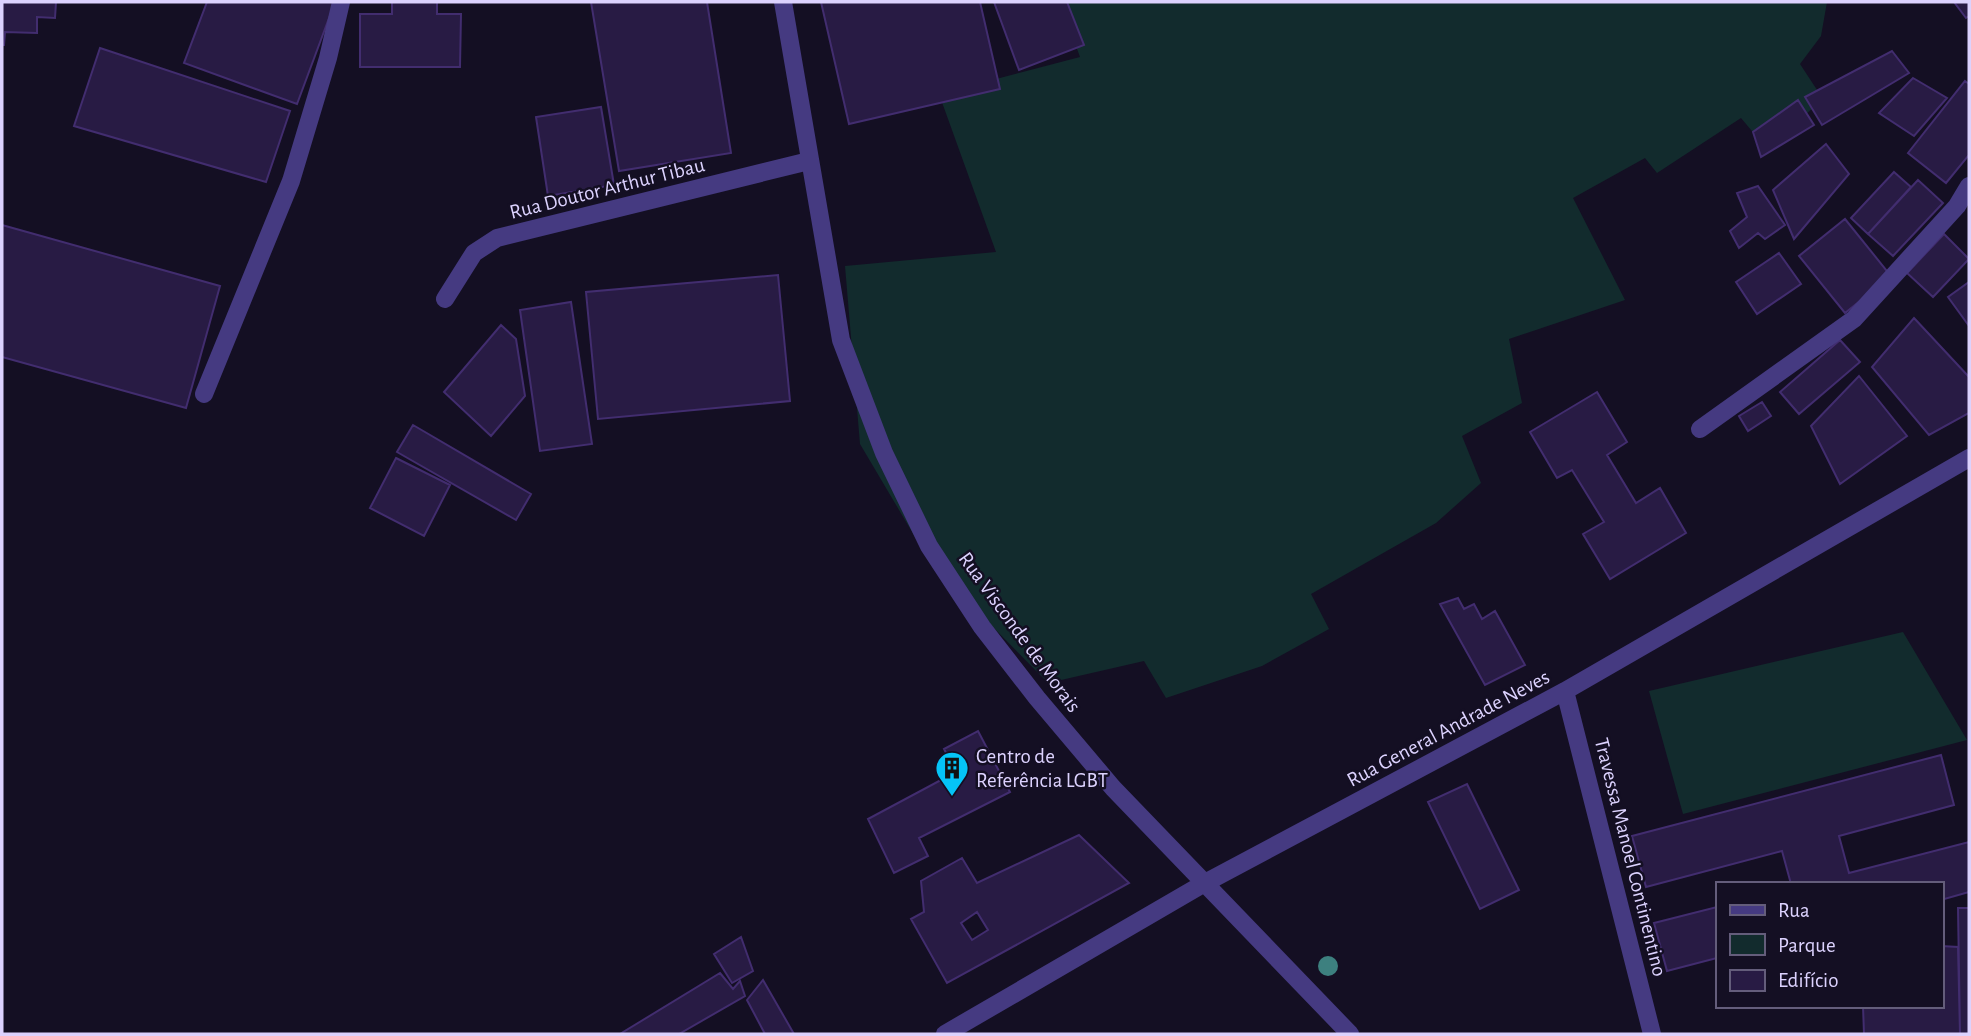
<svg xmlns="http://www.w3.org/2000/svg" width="1971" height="1036" font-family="'Alegreya Sans',sans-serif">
	<rect width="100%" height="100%" fill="#140f23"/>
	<path fill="#122b2d" d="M1060 2H1827L1821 36 1800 64 1823 99 1767 149 1741 118 1657 173 1645 158 1573 198 1625 300 1509 339 1522 403 1462 436 1481 483 1436 523 1311 594 1329 629 1262 666 1166 698 1144 661 1048 683 931 564 860 444 845 266 996 252 939 94 1080 57Z
		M1903 632 1967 740 1683 814 1649 691Z"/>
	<path fill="#281b44" stroke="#422d6f" stroke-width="2" fill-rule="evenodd" d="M2 2H56L55 18 37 17V33L5 32 4 45H2Z
		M207 2H335L297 104 184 63Z
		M392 2H437V14H461L460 67H360V14H392Z
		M591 2H707L731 153 619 171Z
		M821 2H980L1000 89 849 124Z
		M994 2H1067L1084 45 1019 70Z
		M1954 2H1969V16L1966 18Z
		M100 48 290 111 266 182 74 126Z
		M1892 51 1909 73 1822 125 1805 97Z
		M1913 78 1947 98 1914 136 1879 113Z
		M1965 81 1969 84V155L1946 183 1908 153Z
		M1798 100 1814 125 1761 157 1753 132Z
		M601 107 614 185 548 196 536 117Z
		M1826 144 1849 174 1794 239 1773 190Z
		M1894 172 1911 187 1868 234 1851 218Z
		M1918 180 1943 203 1893 256 1868 234Z
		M1758 186 1785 225 1765 239 1758 233 1739 248 1730 231 1747 217 1737 193Z
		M1845 219 1891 276 1845 313 1799 256Z
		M2 225 220 286 186 408 2 357Z
		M1944 234 1969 259 1933 297 1907 273Z
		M1779 253 1801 284 1757 314 1736 282Z
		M778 275 790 401 598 419 586 292Z
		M1969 282V326L1948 297Z
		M571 302 592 444 540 451 520 310Z
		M1914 318 1969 377V413L1929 435 1872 367Z
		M501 325 516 339 525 396 491 436 444 392Z
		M1840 340 1860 362 1799 414 1780 392Z
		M1859 376 1907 436 1840 484 1811 426Z
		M1597 392 1627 442 1607 455 1636 503 1660 488 1686 533 1610 579 1583 534 1604 522 1572 470 1557 478 1530 432Z
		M1762 402 1771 416 1748 431 1739 416Z
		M413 425 531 494 516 520 397 452Z
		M396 458 450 485 424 536 370 508Z
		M1458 598 1464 609 1474 604 1482 619 1495 611 1525 665 1485 685 1440 604Z
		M978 731 1010 792 919 838 928 856 894 873 868 819 956 772 944 749Z
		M1941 755 1954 805 1839 836 1849 873 1969 842V892L1941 900V884H1791L1782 851 1646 887 1632 836Z
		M1467 784 1519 890 1480 909 1428 802Z
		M1079 835 1129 883 947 983 911 919 924 912 921 881 962 858 977 883ZM977 912 988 930 972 940 961 923Z
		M1717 907V958L1667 971 1654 923Z
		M1958 908H1969V1034H1960Z
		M741 937 753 971 732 983 714 954Z
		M1941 946 1958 947 1960 1034H1864L1863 1006H1941Z
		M720 973 733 989 740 981 745 996 679 1034H620Z
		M763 980 794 1034H765L747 1000Z"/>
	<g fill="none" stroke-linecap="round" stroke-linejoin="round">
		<path stroke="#453a81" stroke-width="18" d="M783 2 841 340 884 453 929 546 982 627 1037 698 1113 788 1350 1034
			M445 299 474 253 497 238 809 161
			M204 394 291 181 328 58 341 2
			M1700 429 1854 319 1957 206 1969 186
			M1565 691 1652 1034
			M945 1034 1203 884 1565 691 1969 458"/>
	</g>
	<circle fill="#3d807f" cx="1328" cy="966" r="10"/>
	<defs>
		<symbol id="building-pin" viewBox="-11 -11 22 30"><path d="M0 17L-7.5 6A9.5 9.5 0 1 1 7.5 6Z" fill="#05c4f7" stroke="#140f23"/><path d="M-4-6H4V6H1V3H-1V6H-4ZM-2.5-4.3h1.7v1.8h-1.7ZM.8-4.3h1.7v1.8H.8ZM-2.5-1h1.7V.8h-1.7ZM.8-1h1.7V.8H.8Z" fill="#111"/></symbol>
	</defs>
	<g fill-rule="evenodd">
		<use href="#building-pin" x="933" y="749" width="38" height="52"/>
	</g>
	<g text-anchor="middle" stroke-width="5" stroke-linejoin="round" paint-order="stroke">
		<g font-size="21" fill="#dcd2fe" stroke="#140f23">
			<text transform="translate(607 188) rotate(-14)" y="7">Rua Doutor Arthur Tibau</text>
			<text transform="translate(1020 632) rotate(54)" y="7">Rua Visconde de Morais</text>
			<text transform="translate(1448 728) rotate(-28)" y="7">Rua General Andrade Neves</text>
			<text transform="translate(1631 857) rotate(76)" y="7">Travessa Manoel Continentino</text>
		</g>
		<g font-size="21" fill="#dcd2fe" stroke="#140f23" text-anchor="start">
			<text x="976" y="763">Centro de<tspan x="976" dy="24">Referência LGBT</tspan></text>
		</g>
	</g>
	<rect width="1971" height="1036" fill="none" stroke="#dcd2fe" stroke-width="7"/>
	<rect x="1716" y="882" width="228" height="126" fill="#140f23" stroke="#645d7b" stroke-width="2"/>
	<rect x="1730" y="905" width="35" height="10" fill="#453a81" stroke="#645d7b" stroke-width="2"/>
	<text x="1778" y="917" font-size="21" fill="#dcd2fe">Rua</text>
	<rect x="1730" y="934" width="35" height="21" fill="#122b2d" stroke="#645d7b" stroke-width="2"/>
	<text x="1778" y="952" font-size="21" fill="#dcd2fe">Parque</text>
	<rect x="1730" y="970" width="35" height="21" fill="#281b44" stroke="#645d7b" stroke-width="2"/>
	<text x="1778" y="987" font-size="21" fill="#dcd2fe">Edifício</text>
</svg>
